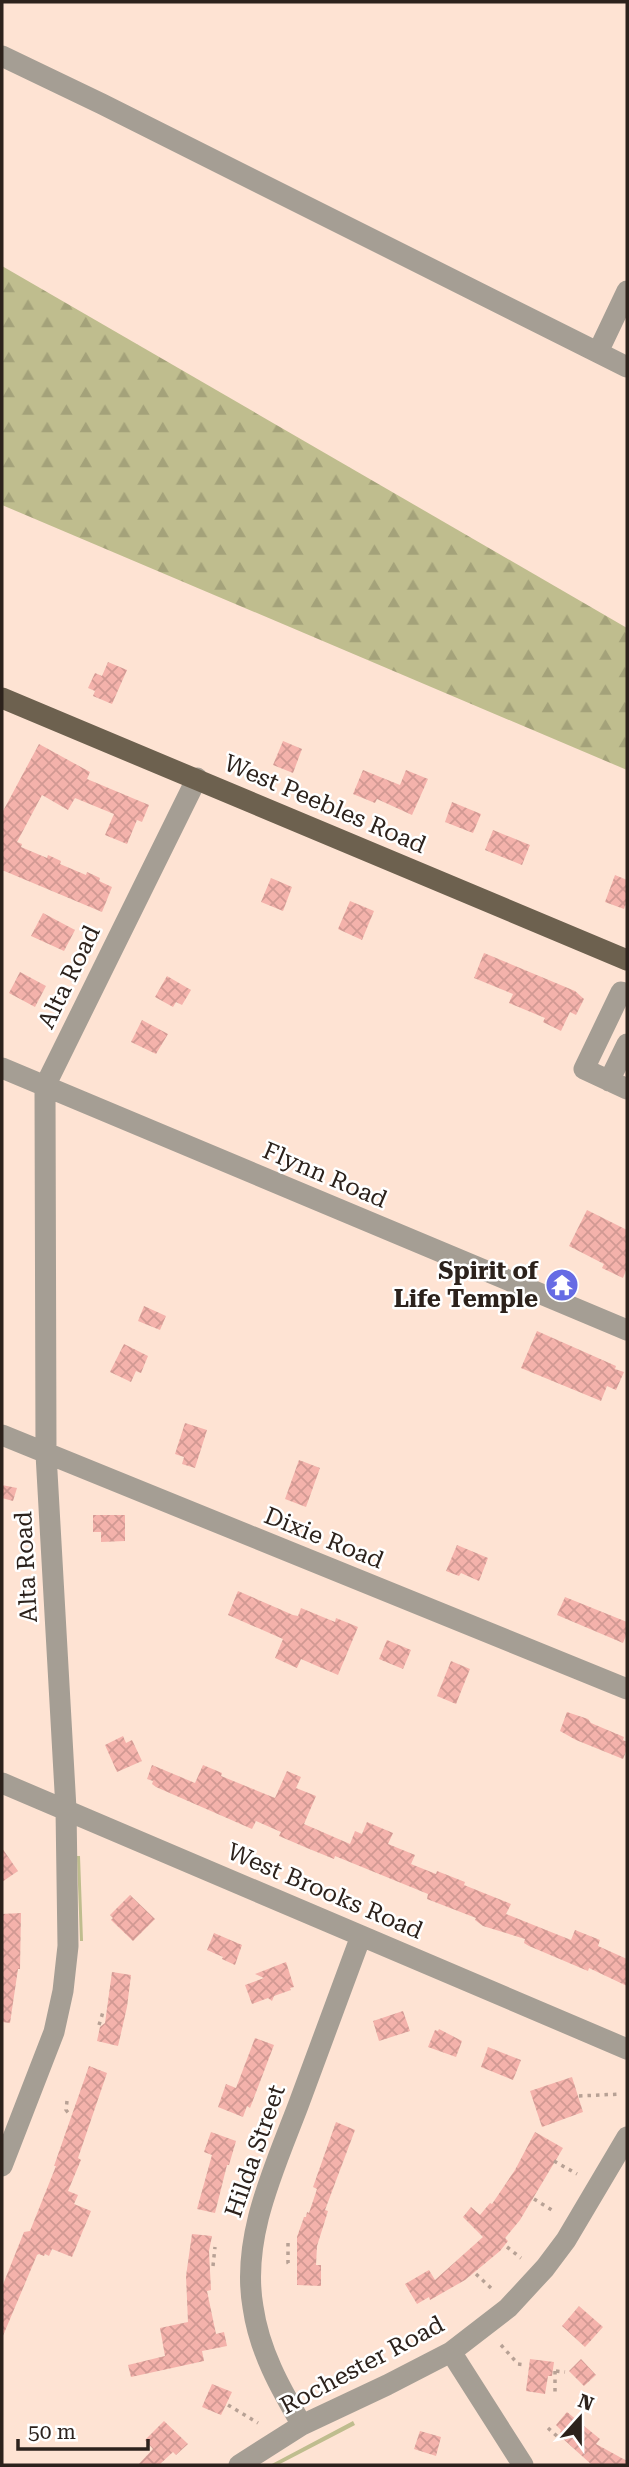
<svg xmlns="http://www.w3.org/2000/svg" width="629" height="2467" font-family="'Roboto Serif',serif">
	<defs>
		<pattern id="forest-firs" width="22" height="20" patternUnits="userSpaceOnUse" patternTransform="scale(1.75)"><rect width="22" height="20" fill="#bfbd8e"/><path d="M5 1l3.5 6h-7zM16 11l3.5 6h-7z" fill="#a4a27a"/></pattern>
		<pattern id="building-cross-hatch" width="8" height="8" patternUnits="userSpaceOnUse" patternTransform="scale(1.75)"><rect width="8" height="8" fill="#f4b2ab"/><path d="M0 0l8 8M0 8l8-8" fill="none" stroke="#d19993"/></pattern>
	</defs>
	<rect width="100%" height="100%" fill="#fee3d3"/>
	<path fill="#bfbd8e" d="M77 1856H80L83 1941H80Z
		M353 2421 355 2425 278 2465H270Z"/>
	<path fill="url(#forest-firs)" d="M2 266 627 628V770L2 505Z"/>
	<path fill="url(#building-cross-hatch)" d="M108 662 127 670 112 704 93 696 95 691 88 688 95 673 102 676Z
		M283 741 302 749 293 773 273 765Z
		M39 744 90 772 87 779 149 805 142 822 137 820 127 844 105 835 114 814 75 798 68 810 42 795 17 842 22 844 21 847 47 858 48 855 61 861 60 864 86 875 87 872 100 878 99 881 112 887 102 912 2 870V813Z
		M363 770 400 785 406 770 428 779 412 815 377 799 375 803 353 794Z
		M452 802 481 814 473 833 445 822Z
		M493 830 530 845 522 865 485 850Z
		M615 875 627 880V901L624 909 605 902Z
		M271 878 292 887 283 911 261 902Z
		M350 901 374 911 362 940 338 929Z
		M43 913 75 930 64 951 31 936Z
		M484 953 575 991 584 999 576 1015 570 1012 561 1031 543 1022 545 1018 509 1003 513 994 474 978Z
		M20 972 46 986 35 1007 9 993Z
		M167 976 191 990 182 1005 176 1002 173 1007 155 997Z
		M142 1020 168 1034 156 1054 131 1042Z
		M587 1210 627 1230V1268L623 1278 602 1268 604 1264 569 1246Z
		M144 1306 166 1316 160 1330 138 1321Z
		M537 1331 616 1366 615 1369 624 1372 616 1390 607 1386 601 1401 521 1368Z
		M124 1344 148 1356 141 1373 136 1371 131 1382 110 1372Z
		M185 1423 207 1430 195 1468 182 1464 184 1457 175 1454Z
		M299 1460 320 1468 306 1507 285 1499Z
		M2 1485 17 1488 13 1501 2 1498Z
		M93 1515H125V1541L101 1542V1532H93Z
		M457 1545 488 1558 479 1581 461 1573 459 1576 446 1571Z
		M238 1591 293 1615 298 1616 301 1608 335 1622 336 1618 358 1627 338 1675 301 1659 297 1668 275 1658 283 1639 228 1615Z
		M565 1597 627 1622V1633L623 1643 557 1615Z
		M387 1640 411 1650 403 1669 379 1659Z
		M451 1661 470 1669 456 1704 437 1696Z
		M567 1712 588 1719 591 1723 624 1737 623 1740 627 1742V1749L623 1759 576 1740 560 1731Z
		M123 1736 126 1743 132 1740 142 1761 117 1772 105 1745Z
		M152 1765 195 1783 203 1765 222 1773 221 1776 275 1798 287 1771 301 1777 296 1788 316 1796 304 1824 350 1844 355 1831 362 1834 367 1822 393 1833 388 1844 415 1855 411 1864 436 1874 437 1871 465 1882 464 1885 511 1904 506 1914 571 1940 575 1930 600 1940 598 1946 627 1959V1986L589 1968 588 1971 529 1946 524 1943 525 1939 483 1926 475 1920 476 1918 427 1899 428 1894 335 1856 334 1859 307 1848 279 1836 281 1832 256 1821 252 1829 156 1787 152 1784 153 1781 147 1779Z
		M2 1848 18 1871 2 1882Z
		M130 1895 155 1919 133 1941 111 1920 113 1918 110 1915Z
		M21 1913 20 1969H18L10 2023 2 2022V1914Z
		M214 1933 242 1945 235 1965 222 1959 223 1957 207 1950Z
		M286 1962 294 1987 290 1988 291 1990 274 1996 272 2001 268 1998 252 2004 245 1985 264 1978 255 1974Z
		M112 1972 131 1975 127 2007 118 2046 97 2041 100 2027 105 2023Z
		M403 2011 410 2031 379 2041 373 2021Z
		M439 2029 462 2041 456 2057 428 2047 435 2030 438 2031Z
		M255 2038 274 2045 250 2108 247 2106 243 2117 218 2107 226 2084 236 2088Z
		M488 2047 521 2060 513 2080 481 2067Z
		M89 2066 107 2073 78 2158 81 2160 68 2191 78 2195 74 2204 91 2211 72 2257 52 2249 49 2256 45 2254 44 2256 39 2254 37 2255 2 2338V2287L24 2232 30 2231 56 2166H54Z
		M572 2077 583 2112 542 2127 530 2091Z
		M336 2122 355 2130 325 2210 328 2211 317 2246 316 2265H321V2286L297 2285V2237L304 2217H306L307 2212 309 2213 317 2189 313 2187Z
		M211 2132 236 2141 229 2165H227L215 2213 197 2209 212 2155 204 2152Z
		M535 2132 563 2148 520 2220 505 2238 508 2241 500 2251 465 2280 430 2300 429 2297 417 2304 405 2284 429 2270 435 2280 483 2237 463 2217 471 2207 480 2215 490 2203 492 2204 515 2170Z
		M192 2234 212 2236 209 2251 211 2290 207 2291 216 2334 224 2332 227 2346 202 2351 204 2361 131 2377 128 2365 165 2356 160 2328 188 2322 186 2276Z
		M579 2306 603 2327 585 2347 562 2326Z
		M530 2359 554 2362 552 2376H548L545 2394 526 2391Z
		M581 2359 596 2375 584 2386 569 2371Z
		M212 2384 232 2392 221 2415 202 2407Z
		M567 2412 600 2439 596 2444 627 2461V2465H592L561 2437 563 2435 560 2432 561 2430 556 2425Z
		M164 2421 188 2444 176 2455 173 2452 159 2465H138L153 2449 145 2440Z
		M420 2431 441 2437 436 2456 414 2449Z"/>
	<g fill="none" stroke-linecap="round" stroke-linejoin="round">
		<path stroke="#b7a195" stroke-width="3.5" stroke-dasharray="3.5 5" stroke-linecap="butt" d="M99 2025 103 2012
			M579 2096 621 2094
			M67 2101 66 2110 71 2116
			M554 2161 577 2174
			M534 2199 555 2212
			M288 2243V2263L291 2267
			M507 2247 521 2258
			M213 2266 215 2247
			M476 2274 492 2289
			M501 2345 518 2364 526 2365
			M555 2371V2393
			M556 2371 565 2372
			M228 2405 258 2423
			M548 2428 559 2438 561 2436"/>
		<path stroke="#a59e94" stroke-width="21" d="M2 56 102 104 627 367
			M598 352 627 291
			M627 994 621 992 584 1069 627 1089
			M2 1068 627 1330
			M609 1081 627 1044
			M2 1435 627 1689
			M2 1783 627 2049
			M2 2166 54 2032 63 1991 68 1946 66 1809 46 1454 45 1086 197 778
			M451 2352 523 2465
			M302 2425C280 2388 259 2350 253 2307 241 2238 274 2169 298 2106 319 2049 340 1992 361 1936
			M239 2465 302 2425 387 2385 451 2352 508 2308 545 2268 566 2240 627 2137"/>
		<path stroke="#6d614f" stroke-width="21" d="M2 698 627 960"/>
	</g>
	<defs>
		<symbol id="temple-disc" viewBox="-11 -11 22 22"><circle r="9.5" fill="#666be4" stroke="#fff"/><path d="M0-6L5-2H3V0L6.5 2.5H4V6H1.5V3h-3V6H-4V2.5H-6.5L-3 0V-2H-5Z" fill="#fff"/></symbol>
	</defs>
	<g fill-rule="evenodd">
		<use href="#temple-disc" x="543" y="1266" width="38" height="38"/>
	</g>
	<g text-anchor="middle" stroke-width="5" stroke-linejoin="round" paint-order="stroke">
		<g font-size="24" fill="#2c221c" stroke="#fff">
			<text transform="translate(325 804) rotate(23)" y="8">West Peebles Road</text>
			<text transform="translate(69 977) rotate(-64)" y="8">Alta Road</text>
			<text transform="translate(325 1175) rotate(23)" y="8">Flynn Road</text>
			<text transform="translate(324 1538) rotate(22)" y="8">Dixie Road</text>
			<text transform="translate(26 1567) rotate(-93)" y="8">Alta Road</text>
			<text transform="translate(325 1891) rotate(23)" y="8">West Brooks Road</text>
			<text transform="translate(255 2151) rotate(-71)" y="8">Hilda Street</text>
			<text transform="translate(362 2365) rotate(-28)" y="8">Rochester Road</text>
		</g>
		<g font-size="24" font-weight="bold" fill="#2c221c" stroke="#fff" text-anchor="end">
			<text x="538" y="1279">Spirit of<tspan x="538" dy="28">Life Temple</tspan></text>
		</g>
	</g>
	<rect width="629" height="2467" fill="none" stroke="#2c221c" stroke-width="7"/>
	<g transform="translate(580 2418) rotate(21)" stroke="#ffffff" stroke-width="5" paint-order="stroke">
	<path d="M0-5L12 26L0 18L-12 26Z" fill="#2c221c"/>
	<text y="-10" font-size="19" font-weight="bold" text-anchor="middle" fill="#2c221c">N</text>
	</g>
	<path d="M18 2439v10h130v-10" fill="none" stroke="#2c221c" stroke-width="3.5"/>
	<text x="28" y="2439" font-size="21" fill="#2c221c" stroke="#ffffff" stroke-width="5" paint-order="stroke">50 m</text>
</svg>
